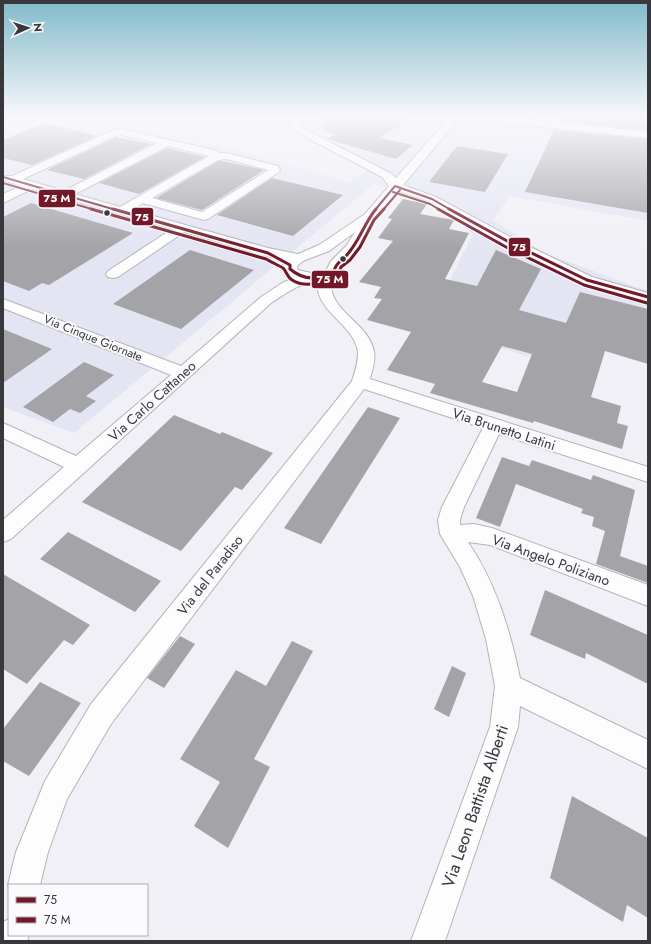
<svg xmlns="http://www.w3.org/2000/svg" width="651" height="944" font-family="Jost,sans-serif">
	<rect width="100%" height="100%" fill="#f0f0f6"/>
	<path fill="#e4e5f3" d="M284 117H648V221L510 196 493 220 543 252 633 286 648 290V347L569 328 552 363 426 327 473 234 433 203 374 184 74 433 3 407V136L50 118 176 133 348 182 366 170 285 124Z"/>
	<path fill="#a3a3a8" fill-rule="evenodd" d="M326 117H414L379 138 413 145 396 159 327 139 336 134 324 131Z
		M560 117H648V130L558 121Z
		M44 123 97 136 32 165 3 158V140Z
		M554 130 648 139V213L525 192Z
		M116 137 151 144 84 179 47 170Z
		M457 146 508 154 485 192 429 182Z
		M167 148 205 157 139 194 99 183Z
		M218 161H223L264 170 202 210 156 198Z
		M272 178 343 195 293 236 217 215Z
		M403 199 427 204 420 214 454 220 449 229 469 233 445 279 477 286 496 250 541 269 519 310 566 323 580 292 648 309V364L605 351 591 397 621 406 617 423 628 426 622 449 534 421 533 423 430 393 435 384 387 370 411 332 367 320 382 299 374 298 381 287 359 282 393 241 378 238 392 219 388 218ZM502 346 532 354 517 392 482 382Z
		M31 203 133 233 49 285 42 283 29 291 3 281V217Z
		M190 250 254 270 181 329 113 304Z
		M3 329 52 349 3 383Z
		M84 362 114 375 86 396 96 401 80 413 70 409 53 422 23 407Z
		M368 407 400 418 321 544 284 528Z
		M174 415 220 434 222 432 273 453 242 490 235 487 181 551 82 502Z
		M502 457 529 466 532 460 591 480 593 475 635 490 620 556 648 566V583L596 564 605 531 592 526 594 517 581 513 583 509 516 484 500 527 476 518Z
		M68 532 161 581 135 612 40 559Z
		M3 574 90 625 73 645 64 640 27 684 3 669Z
		M545 590 648 635V684L586 653 585 659 530 635Z
		M180 636 195 644 164 688 147 678Z
		M292 641 313 651 254 759 270 767 228 848 194 826 220 782 180 759 236 670 266 686Z
		M452 666 466 673 449 717 434 709Z
		M40 682 81 703 29 776 3 761V729Z
		M572 796 648 838V918L627 905 623 922 550 878Z"/>
	<g fill="none" stroke-linecap="round" stroke-linejoin="round">
		<defs>
			<path id="minor" d="M286 117H296L302 128 390 173 396 178 450 117H503L648 132V138L475 120 456 122 403 185 436 197 514 239 592 277 648 293V301L582 283 504 245 428 201 398 191 375 218 362 242 352 257 343 265 340 273 336 277 331 279C331 283 331 288 332 292 338 315 370 326 374 352 376 361 372 370 370 379L648 467V482L499 434 464 507 460 520V525L474 524 492 528 648 585V606L490 545 468 542C496 583 510 630 520 678L648 740V769L520 706 518 727 445 941H411L490 727 495 686 486 639 473 596 460 567 440 534 438 520 442 507 483 428 364 389 111 724 67 799 48 852 40 885H9V888L8 885 16 852 45 781 91 704 352 381C355 372 358 363 358 353 356 325 316 313 317 282 300 282 285 294 271 303L11 539 3 542V520L64 467 3 438V423L76 456 171 375 3 308V299L181 366 261 297 282 283 294 278C287 276 285 272 283 265L287 260 261 255 184 232 118 277 113 278 108 277 106 274 108 271 172 229 32 189 3 203V194L21 186 3 180V176H12L111 131 122 129 218 151 219 153H226L278 166 280 170 279 172 208 219 204 220 143 203 132 210 268 248 298 254 319 245 365 214 389 186 382 177 296 132ZM122 135 157 143 64 191 23 179 116 136ZM168 146 209 156 120 207 75 194ZM226 159 268 170 202 212 152 198 218 160ZM355 232 347 245 331 261 326 271 311 273 298 270 297 266 303 261 329 251Z
				M9 919V935H29L27 941H3V922Z"/>
		</defs>
		<use href="#minor" stroke="#b4b4b8" stroke-width="2"/>
		<path stroke="#d8d9db" stroke-width="1.5" stroke-dasharray="0.5 1.5" stroke-linecap="butt" d="M60 309 99 283"/>
		<use href="#minor" fill="#fdfdfe" fill-rule="evenodd"/>
		<defs>
			<path id="bus-1-far1" d="M3 177 116 210
				M395 186 432 199 451 210
				M375 210 395 186"/>
			<path id="bus-1" d="M113 209 268 253 290 265V269C304 281 319 280 334 271 336 263 340 262 345 257 359 243 364 223 376 209
				M449 209 509 242 587 280 648 297"/>
			<path id="bus-2-far1" d="M3 183 95 210
				M393 192 430 204 440 210
				M383 210 400 190"/>
			<path id="bus-2" d="M91 209 266 259C271 262 278 265 283 268 287 272 287 277 292 280 306 289 326 282 338 275L341 267 350 260 360 247 374 220 384 209
				M438 209 506 247 584 285 647 303"/>
		</defs>
		<use href="#bus-1-far1" stroke="#fbfbfe" stroke-width="3.5"/>
		<use href="#bus-1" stroke="#fbfbfe" stroke-width="5"/>
		<use href="#bus-2-far1" stroke="#fbfbfe" stroke-width="3.5"/>
		<use href="#bus-2" stroke="#fbfbfe" stroke-width="5"/>
		<use href="#bus-1-far1" stroke="#721828" stroke-width="2"/>
		<use href="#bus-1" stroke="#721828" stroke-width="3"/>
		<use href="#bus-2-far1" stroke="#721828" stroke-width="2"/>
		<use href="#bus-2" stroke="#721828" stroke-width="3"/>
	</g>
	<linearGradient id="sky" x2="0" y2="1"><stop stop-color="#81bacb"/><stop offset="0.47" stop-color="#f8f8fb"/><stop offset="1" stop-color="#f8f8fb" stop-opacity="0"/></linearGradient>
	<rect width="651" height="249" fill="url(#sky)"/>
	<g fill="#37373c" stroke="#fbfbfe" stroke-width="1.5">
		<circle cx="107" cy="213" r="3.5"/>
		<circle cx="343" cy="259" r="3.5"/>
	</g>
	<g text-anchor="middle" stroke-width="4" stroke-linejoin="round" paint-order="stroke">
		<g font-size="12" fill="#37373c" stroke="#fbfbfe">
			<text transform="translate(93 338) rotate(22)" y="4">Via Cinque Giornate</text>
		</g>
		<g font-size="14" fill="#37373c" stroke="#fbfbfe">
			<text transform="translate(152 401) rotate(-42)" y="5">Via Carlo Cattaneo</text>
			<text transform="translate(504 429) rotate(18)" y="5">Via Brunetto Latini</text>
			<text transform="translate(551 560) rotate(20)" y="5">Via Angelo Poliziano</text>
			<text transform="translate(210 575) rotate(-52)" y="5">Via del Paradiso</text>
		</g>
		<g font-size="17" fill="#37373c" stroke="#fbfbfe">
			<text transform="translate(475 806) rotate(-71)" y="6">Via Leon Battista Alberti</text>
		</g>
	</g>
	<g stroke="#fbfbfe" stroke-width="1.5">
		<rect x="38" y="189" width="38" height="19" rx="4" fill="#721828"/>
		<rect x="131" y="207" width="23" height="19" rx="4" fill="#721828"/>
		<rect x="508" y="237" width="23" height="20" rx="4" fill="#721828"/>
		<rect x="311" y="270" width="38" height="19" rx="4" fill="#721828"/>
	</g>
	<g font-size="11" text-anchor="middle" font-weight="bold" fill="#fff">
		<text x="57" y="202">75 M</text>
		<text x="142" y="221">75</text>
		<text x="519" y="251">75</text>
		<text x="330" y="283">75 M</text>
	</g>
	<rect width="651" height="944" fill="none" stroke="#37373c" stroke-width="8"/>
	<rect x="8" y="884" width="140" height="52" fill="#fbfbfe" stroke="#adadb0"/>
	<rect x="16" y="897" width="20" height="6" fill="#721828" stroke="#adadb0"/>
	<text x="44" y="904" font-size="12" fill="#37373c">75</text>
	<rect x="16" y="917" width="20" height="6" fill="#721828" stroke="#adadb0"/>
	<text x="44" y="924" font-size="12" fill="#37373c">75 M</text>
	<g transform="translate(28 28) rotate(87)" stroke="#fbfbfe" stroke-width="3" paint-order="stroke">
	<path d="M0-3L7 15L0 10L-7 15Z" fill="#37373c"/>
	<text y="-6" font-size="11" font-weight="bold" text-anchor="middle" fill="#37373c">N</text>
	</g>
</svg>
